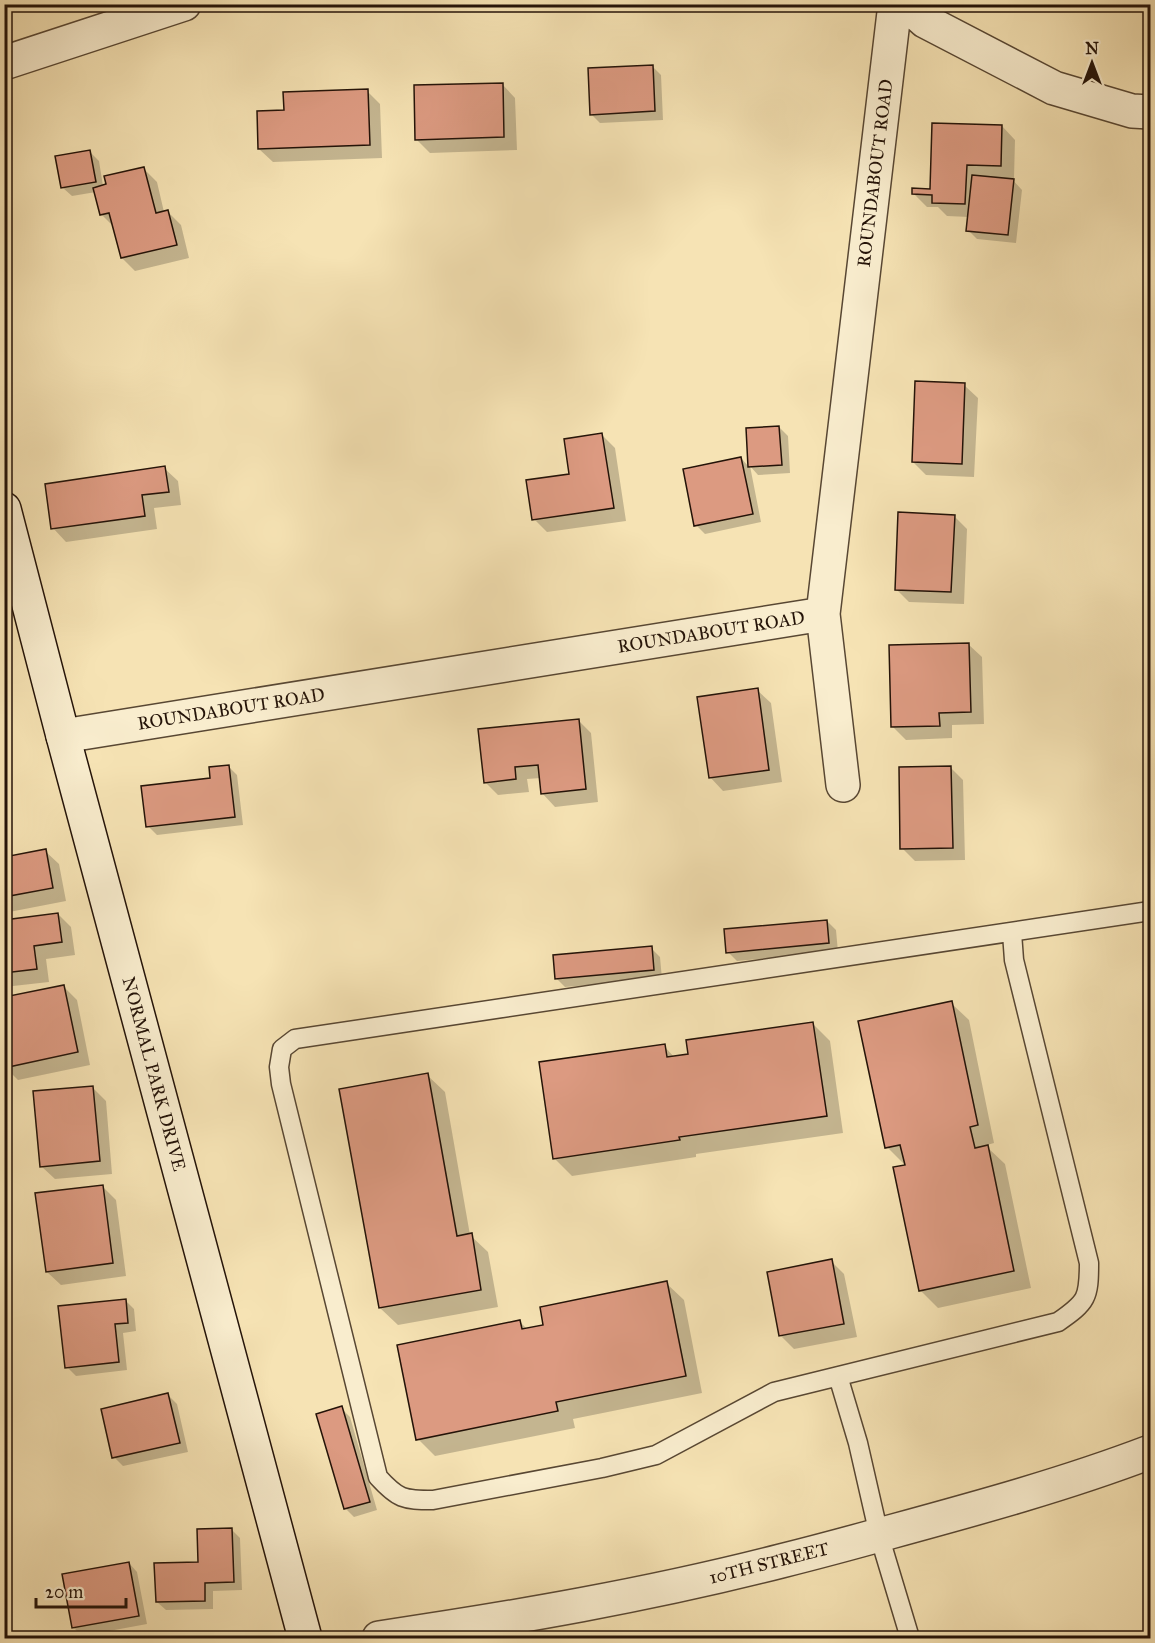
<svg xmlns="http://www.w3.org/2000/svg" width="1155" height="1643" font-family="'IM FELL Great Primer',serif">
	<rect width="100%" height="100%" fill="#f6e3b4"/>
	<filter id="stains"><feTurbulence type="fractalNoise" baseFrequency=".00333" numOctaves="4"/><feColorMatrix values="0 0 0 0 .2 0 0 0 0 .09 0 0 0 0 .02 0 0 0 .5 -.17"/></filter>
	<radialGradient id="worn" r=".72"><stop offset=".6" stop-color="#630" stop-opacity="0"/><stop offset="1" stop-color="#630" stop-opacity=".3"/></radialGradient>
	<path fill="#0003" d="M652 66 661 75 663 120 600 123 591 114Z
		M502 84 515 98 517 150 430 153 416 139Z
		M367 91 380 104 382 158 273 162 259 149 285 111Z
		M1002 126 1015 140 1014 178H1011L1022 190 1016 243 977 239 968 230 969 217 947 216 938 207H927L914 194 931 190Z
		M90 152 99 161 103 186 144 169 157 182 164 212H168L181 225 189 258 135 271 122 258 114 227 102 215 96 192 72 196 63 188Z
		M964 385 978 398 974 477 926 475 913 462Z
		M779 427 788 436 790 473 758 475 750 466 761 522 705 534 696 525 684 470 741 458 749 467 747 429Z
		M602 435 615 448 626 521 547 532 534 519Z
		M164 468 178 481 181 505 154 508 157 529 66 542 53 528Z
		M954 516 967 529 964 604 909 602 896 589Z
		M968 644 982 657 984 724 952 725V738L906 740 892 726Z
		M4 673 9 697 4 698Z
		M757 690 771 703 782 782 723 791 710 777Z
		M578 720 591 733 598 802 555 807 542 793 541 778 527 779 529 792 498 795 485 782Z
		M228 766 237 775 243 825 157 835 148 826Z
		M950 767 963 780 965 860 915 861 902 848Z
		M45 851 59 864 66 901 4 913V858Z
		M58 914 71 927 75 955 46 959 49 982 4 987V921Z
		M827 921 836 930 838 952 737 961 728 952Z
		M651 948 660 957 662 979 565 987 556 978Z
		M64 987 77 1000 90 1065 18 1080 5 1067Z
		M951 1003 969 1020 994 1143 987 1145V1147L1005 1164 1031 1288 938 1308 921 1291 906 1166 887 1147Z
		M813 1024 830 1041 843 1133 696 1154V1157L572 1176 554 1158 664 1046 675 1058Z
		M427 1075 445 1092 470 1235 488 1252 498 1307 398 1325 380 1308Z
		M92 1087 106 1101 112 1174 55 1179 41 1166Z
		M102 1186 116 1200 126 1276 61 1285 47 1272Z
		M831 1261 844 1274 857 1337 794 1349 781 1336Z
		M666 1283 684 1300 702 1393 573 1419 575 1428 435 1456 418 1439 520 1322 528 1330 545 1326Z
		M125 1300 134 1309 136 1331 123 1333 127 1370 76 1376 67 1367Z
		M168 1395 177 1404 188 1452 123 1466 114 1457Z
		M341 1408 350 1417 377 1510 354 1517 345 1508Z
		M231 1529 240 1538 242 1590 213 1591V1609L166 1610 157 1602 199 1563Z
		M129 1563 137 1572 147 1624 82 1636 73 1627Z
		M4 1589 12 1634 4 1635Z"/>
	<path fill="#dc9a81" stroke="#241308" stroke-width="1.5" d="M653 65 655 111 590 115 588 68Z
		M503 83 504 137 415 140 414 85Z
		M368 89 370 145 258 149 257 111 284 110 283 92Z
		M932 123 1002 125 1001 166 967 165 965 204 932 203V195L912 194V188L930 189Z
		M90 150 96 182 61 188 55 156Z
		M144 167 156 213 168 210 177 245 121 258 109 213 100 215 93 188 106 184 104 176Z
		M972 175 1014 179 1008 235 966 231Z
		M915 381 965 383 962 464 912 462Z
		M779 426 782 465 748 467 746 428Z
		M602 433 614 508 532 520 526 480 569 474 564 439Z
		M741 457 753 514 694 526 683 469Z
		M165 466 169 492 142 495 145 516 51 529 45 484Z
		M898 512 955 515 951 592 895 590Z
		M969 643 971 712 939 713 940 726 891 727 889 645Z
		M758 688 769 770 709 778 697 697Z
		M579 719 586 789 541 794 538 765 515 767 516 779 484 783 478 729Z
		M229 765 235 817 146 827 141 786 210 778 209 767Z
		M951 766 953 848 900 849 899 767Z
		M46 849 53 888 4 897V857Z
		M58 913 62 942 34 946 37 969 4 973V920Z
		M827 920 829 943 726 953 724 929Z
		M652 946 654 970 555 979 553 955Z
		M64 985 78 1052 4 1068V997Z
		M952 1001 978 1125 970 1127 975 1148 988 1145 1014 1271 919 1291 893 1167 905 1165 900 1145 885 1148 858 1021Z
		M813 1022 827 1116 679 1137 680 1140 553 1159 539 1062 665 1044 667 1057 688 1054 686 1040Z
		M428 1073 457 1236 472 1233 481 1290 379 1308 339 1089Z
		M93 1086 100 1161 40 1167 33 1091Z
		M103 1185 113 1263 46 1272 35 1193Z
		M832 1259 844 1324 779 1336 767 1272Z
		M667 1281 686 1376 556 1402 558 1411 416 1440 397 1345 520 1320 522 1329 543 1325 540 1307Z
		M126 1299 128 1323 115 1324 119 1362 65 1368 58 1306Z
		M168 1393 180 1443 112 1458 101 1409Z
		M342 1406 370 1502 344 1509 316 1414Z
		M232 1528 234 1582 205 1583V1601L156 1602 154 1563 198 1562 197 1529Z
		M129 1562 139 1616 72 1628 62 1574Z"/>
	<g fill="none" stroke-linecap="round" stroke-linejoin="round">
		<defs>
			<path id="lane" d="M1012 933 1014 960 1089 1263C1089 1298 1087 1302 1058 1322L774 1392 656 1455 602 1468 433 1500C403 1500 398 1499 378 1477L281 1084 279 1067 282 1049 295 1039 1150 911
				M838 1376 858 1443 879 1535 910 1638"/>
			<path id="street" d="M906 4 925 21 1054 88 1132 111 1150 112
				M4 63 184 4
				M823 614 843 785
				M63 736 823 614 895 4
				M379 1638C514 1618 649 1595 781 1561 817 1552 854 1542 890 1532 978 1508 1066 1484 1150 1452"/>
			<path id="secondary" d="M4 509 63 736 305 1638"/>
		</defs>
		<use href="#lane" stroke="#584733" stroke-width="21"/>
		<use href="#street" stroke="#584733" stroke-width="36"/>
		<use href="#secondary" stroke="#241308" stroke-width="36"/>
		<use href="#lane" stroke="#f9edce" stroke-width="18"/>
		<use href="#street" stroke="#f9edce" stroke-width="33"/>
		<use href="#secondary" stroke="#f9edce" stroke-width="33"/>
	</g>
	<g text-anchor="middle" stroke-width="6" stroke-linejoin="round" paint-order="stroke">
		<g font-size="18" fill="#241308" stroke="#f9edce">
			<text transform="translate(875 173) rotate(-83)" y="6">ROUNDABOUT ROAD</text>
			<text transform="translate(711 632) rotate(-9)" y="6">ROUNDABOUT ROAD</text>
			<text transform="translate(231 709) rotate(-9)" y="6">ROUNDABOUT ROAD</text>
			<text transform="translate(154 1074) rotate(75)" y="6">NORMAL PARK DRIVE</text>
			<text transform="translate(769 1563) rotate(-14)" y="6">10TH STREET</text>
		</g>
	</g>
	<rect width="1155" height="1643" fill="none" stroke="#f6e3b4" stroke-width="24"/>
	<rect x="6" y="6" width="1143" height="1631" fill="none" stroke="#241308" stroke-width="3"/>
	<rect x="12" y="12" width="1131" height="1619" fill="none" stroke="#241308" stroke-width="1.5"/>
	<g transform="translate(1092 63)" stroke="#f9edce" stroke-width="4.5" paint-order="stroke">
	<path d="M0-4.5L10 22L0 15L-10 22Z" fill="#241308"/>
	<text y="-9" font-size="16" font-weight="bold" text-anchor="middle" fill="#241308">N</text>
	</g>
	<path d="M36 1598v9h90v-9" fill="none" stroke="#241308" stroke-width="3"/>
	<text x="45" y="1598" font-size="18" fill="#241308" stroke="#f9edce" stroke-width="4.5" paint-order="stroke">20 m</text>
	<rect width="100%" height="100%" filter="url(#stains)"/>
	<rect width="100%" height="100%" fill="url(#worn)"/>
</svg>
